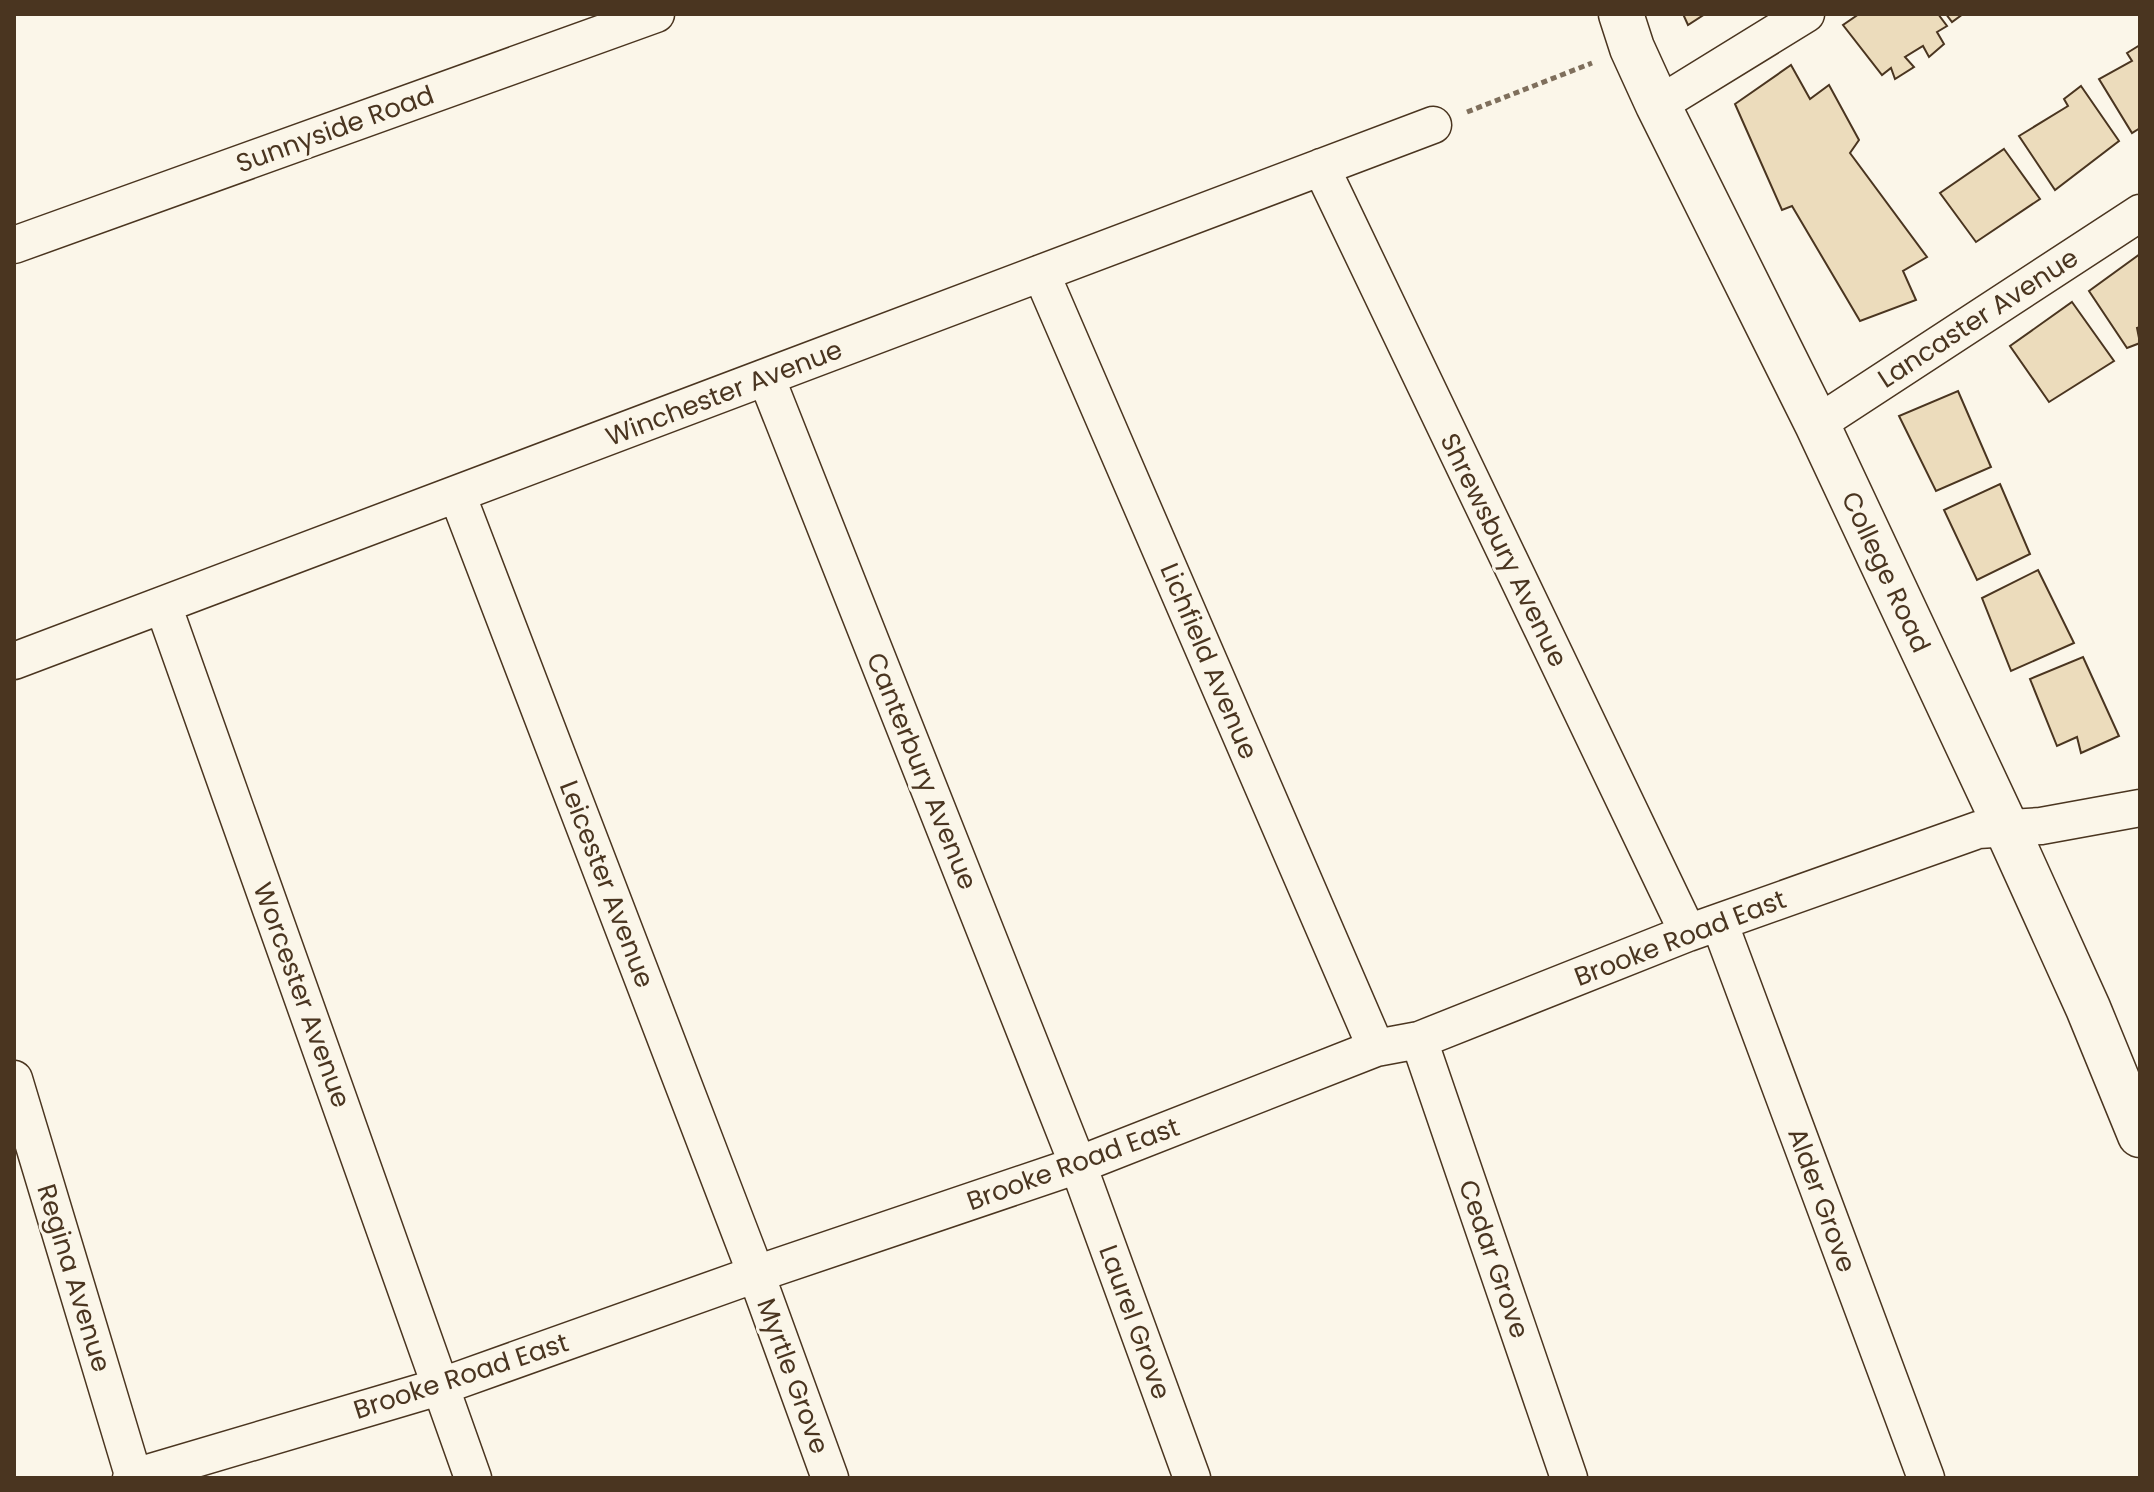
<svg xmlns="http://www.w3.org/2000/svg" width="2154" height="1492" font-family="Poppins,sans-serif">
	<rect width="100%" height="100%" fill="#fbf6e9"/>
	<path fill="#ecdcbc" stroke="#4a3520" stroke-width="2" d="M1683 14H1705L1688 25Z
		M1859 14H1938L1947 26 1937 32 1944 44 1929 57 1923 46 1905 57 1914 67 1895 79 1891 68 1882 75 1843 25Z
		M1946 14H1963L1952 22Z
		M2140 45V128L2132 133 2099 79 2132 61 2127 53Z
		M1791 65 1810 99 1829 85 1859 140 1850 153 1927 257 1903 271 1916 300 1860 321 1792 206 1782 210 1735 104Z
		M2081 86 2119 141 2055 190 2019 136 2068 106 2064 99Z
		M2004 149 2040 199 1976 242 1940 193Z
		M2140 254V327L2137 328 2140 343 2127 348 2089 291Z
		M2072 302 2114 361 2049 402 2010 346Z
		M1958 391 1991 467 1936 491 1899 416Z
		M2000 484 2030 554 1977 580 1944 510Z
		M2038 570 2074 643 2011 671 1982 598Z
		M2083 657 2119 736 2081 753 2077 737 2057 746 2030 679Z"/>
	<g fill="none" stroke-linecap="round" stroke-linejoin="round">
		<defs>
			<path id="minor" d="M1658 105 1806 14
				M1321 167 1688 933
				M14 245 656 14
				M1041 273 1376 1048
				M766 377 1078 1165 1192 1478
				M1817 424 2140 213
				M457 494 756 1274 830 1478
				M163 605 473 1478
				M14 661 1433 125
				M1719 922 1926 1478
				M1419 1040 1569 1478
				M14 1079 134 1478
				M131 1478 442 1386 756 1274 1078 1165 1376 1048 1419 1040 1688 933 1978 830 2041 826 2140 808"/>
			<path id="tertiary" d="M1621 14 1632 48 1658 105 1817 424 2006 827 2088 1008 2140 1135"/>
		</defs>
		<use href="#minor" stroke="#4a3520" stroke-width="39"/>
		<use href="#tertiary" stroke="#4a3520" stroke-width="47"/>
		<path stroke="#7f6f5c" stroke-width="5" stroke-dasharray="6 4" stroke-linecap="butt" d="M1467 112 1592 63"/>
		<use href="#minor" stroke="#fbf6e9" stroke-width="36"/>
		<use href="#tertiary" stroke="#fbf6e9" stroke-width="44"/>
	</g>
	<g text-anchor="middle" stroke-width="6" stroke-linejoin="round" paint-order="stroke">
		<g font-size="26" fill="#4a3520" stroke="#fbf6e9">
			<text transform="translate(335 129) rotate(-20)" y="9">Sunnyside Road</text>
			<text transform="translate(1978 318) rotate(-33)" y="9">Lancaster Avenue</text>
			<text transform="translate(724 393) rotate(-21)" y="9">Winchester Avenue</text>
			<text transform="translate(1504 550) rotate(64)" y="9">Shrewsbury Avenue</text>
			<text transform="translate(1886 572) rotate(65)" y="9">College Road</text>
			<text transform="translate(1209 661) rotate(67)" y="9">Lichfield Avenue</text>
			<text transform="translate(922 771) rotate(68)" y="9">Canterbury Avenue</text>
			<text transform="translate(607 884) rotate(69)" y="9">Leicester Avenue</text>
			<text transform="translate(1680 938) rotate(-21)" y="9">Brooke Road East</text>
			<text transform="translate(302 995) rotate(70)" y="9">Worcester Avenue</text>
			<text transform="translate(1073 1164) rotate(-20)" y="9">Brooke Road East</text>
			<text transform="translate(1822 1200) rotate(70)" y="9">Alder Grove</text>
			<text transform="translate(1494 1259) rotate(71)" y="9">Cedar Grove</text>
			<text transform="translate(74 1278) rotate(73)" y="9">Regina Avenue</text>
			<text transform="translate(1135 1322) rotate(70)" y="9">Laurel Grove</text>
			<text transform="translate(461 1376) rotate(-18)" y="9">Brooke Road East</text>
			<text transform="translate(793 1376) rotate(70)" y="9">Myrtle Grove</text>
		</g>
	</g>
	<rect width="2154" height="1492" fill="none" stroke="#4a3520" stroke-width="32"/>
</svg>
